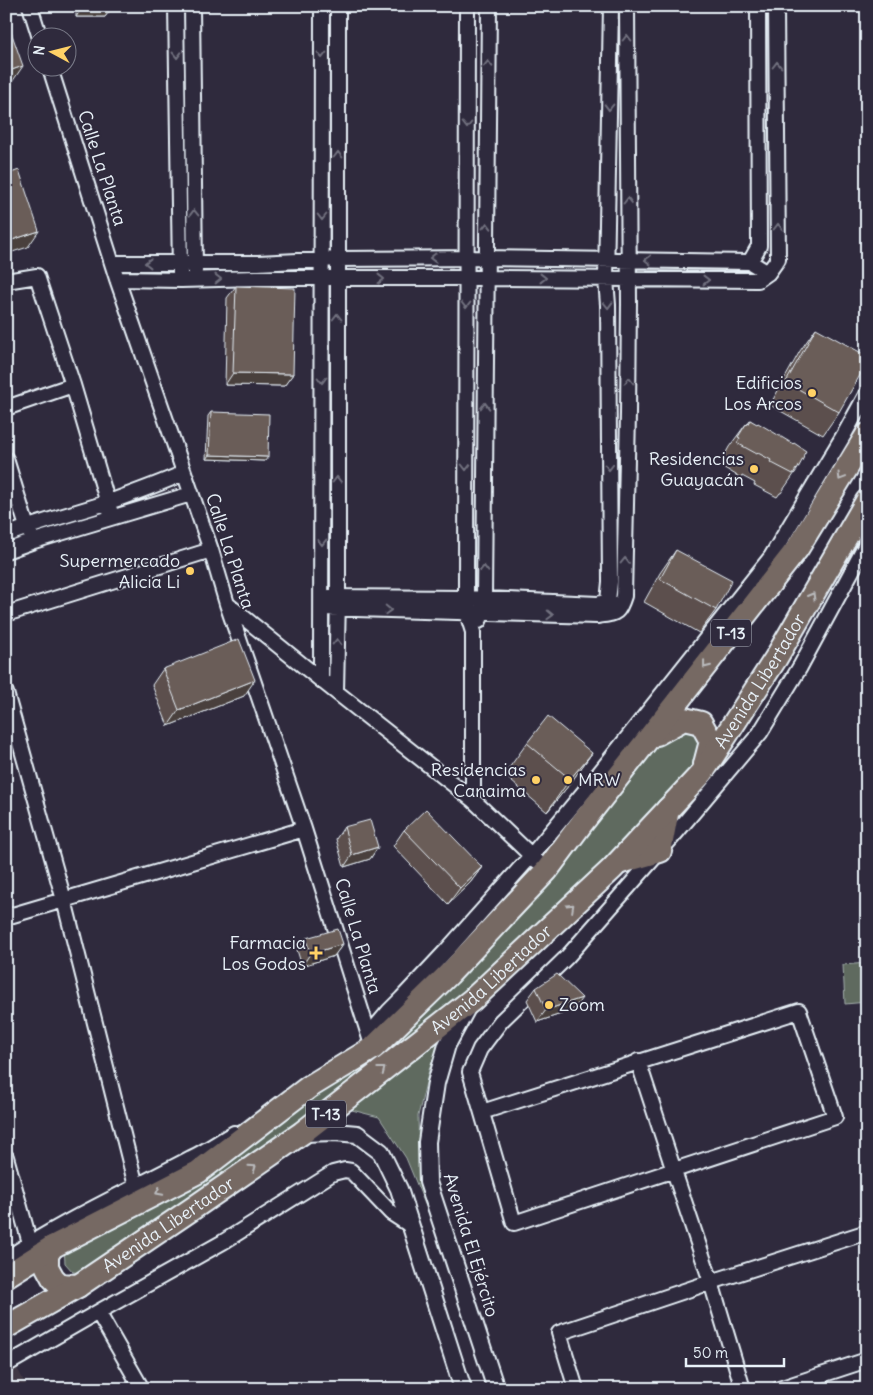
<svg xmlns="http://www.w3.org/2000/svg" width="873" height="1395" font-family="Delius,sans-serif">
	<rect width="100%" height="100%" fill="#2f2a3d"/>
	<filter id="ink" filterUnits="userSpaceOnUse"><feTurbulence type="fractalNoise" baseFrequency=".02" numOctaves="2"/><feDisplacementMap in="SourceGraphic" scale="10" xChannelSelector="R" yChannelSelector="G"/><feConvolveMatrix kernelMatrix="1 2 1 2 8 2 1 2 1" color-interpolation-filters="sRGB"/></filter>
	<g filter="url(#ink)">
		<path fill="#413945" d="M16 1366 28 1389H6V1372Z"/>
		<path fill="#5e6a5f" stroke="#a3aeac" d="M702 715 705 756 519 946 433 1019 304 1123 90 1274 73 1272 65 1263 64 1245 400 1029 675 724Z
			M867 963V1002L845 1004 843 965Z
			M444 1030 429 1070 418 1116 419 1158 429 1214 406 1158 379 1117 348 1109Z"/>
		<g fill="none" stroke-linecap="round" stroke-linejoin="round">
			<defs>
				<path id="minor" d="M30 6 40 38
					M176 6 180 273
					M192 6 195 271
					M467 6 466 598 467 613 473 632V800
					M50 68 117 279 211 550 227 604 304 829 373 1048
					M750 262 759 246 758 6
					M112 263H258L337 259 486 258 750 262 768 273
					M117 279 181 280 257 278H487L758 280 768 273 778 259 776 6
					M6 281 37 276 73 385 112 517
					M6 408 73 385
					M6 459 27 527 30 533
					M6 535C40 522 75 513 109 502 134 493 159 484 184 473
					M6 551 34 541 191 494
					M329 597 466 598 598 604 608 601 615 606
					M608 601 610 582 608 305 606 279 611 6
					M227 604 321 680 473 800 537 861
					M322 608 597 616C616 613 618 615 624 596L628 414 629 302 627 6
					M6 614 211 550
					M479 621 483 612 484 599 489 6
					M321 680 322 6
					M336 691 338 598V6
					M6 693 64 900 136 1186
					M6 917 304 829
					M374 1044 378 1024 389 1011 402 998 447 950 531 856 589 786 771 557 845 433 867 393
					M638 1061 674 1171 711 1282 743 1389
					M482 1112 799 1011 835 1117 514 1223 470 1072 480 1049 501 1021 567 957 675 834 760 733 800 667 867 543
					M6 1157 30 1243
					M6 1259C64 1220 129 1191 191 1158 206 1151 220 1141 234 1133
					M98 1312 142 1389
					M6 1365 98 1312 223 1242 333 1173 345 1170 351 1171 391 1213 411 1226
					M576 1389 559 1333 711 1282 867 1232
					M779 1389 867 1360"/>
				<path id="tertiary" d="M467 1008 447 1045 436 1083 427 1142 428 1182 496 1389
					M302 1133 335 1132 357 1134 381 1152 399 1189 463 1389"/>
				<g id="trunk">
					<path d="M657 734 684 719 701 723 711 741 705 764"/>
					<path d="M618 863 660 851 668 809"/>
					<path d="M52 1247 47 1255V1267L53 1278 60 1285 78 1286"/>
					<path d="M6 1276 52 1247 198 1172 309 1087 373 1048 449 974 547 870 582 823 797 549 867 435"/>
					<path id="s1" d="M6 1327 78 1286 192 1209 302 1133 472 1000 612 869 702 773 776 658 867 501"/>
				</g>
			</defs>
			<use href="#minor" stroke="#e8f1f8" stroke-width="18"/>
			<use href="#tertiary" stroke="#e8f1f8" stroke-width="20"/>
			<use href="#trunk" stroke="#e8f1f8" stroke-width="26"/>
			<use href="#minor" stroke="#2f2a3d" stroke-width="14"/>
			<use href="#tertiary" stroke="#2f2a3d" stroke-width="16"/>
			<use href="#trunk" stroke="#766964" stroke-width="22"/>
		</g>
		<path fill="#5b504d" stroke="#e8f1f8" d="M76 6H113L105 17H76Z
			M236 286 293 374 284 386 225 385 227 298Z
			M816 328 839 412 823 435 770 405 800 351Z
			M211 412 265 461 206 459 208 416Z
			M750 420 803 456 797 470 781 493H780L777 497 754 485 755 483 742 476 741 478 721 466 724 461 722 460 729 447 746 424 747 425Z
			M676 550 716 610 699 633 644 602 660 573Z
			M163 669 244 696 168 726 152 685Z
			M527 743 592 753 569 785 547 812 504 775Z
			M344 827 378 847 370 859 344 867 336 839Z
			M404 830 482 867 470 883 448 904 393 846Z
			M306 938 343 944 334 956 302 966 297 950Z
			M536 988 573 1010 537 1022 527 1000Z"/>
		<path fill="#4a413e" stroke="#e8f1f8" d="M83 6H113L105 17H76Z
			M23 66 12 82 6 84V72Z
			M39 231 28 247 6 254V242Z
			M233 373 293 374 284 386 225 385Z
			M209 455 268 457 265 461 206 459Z
			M255 680 244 696 168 726 179 710Z
			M592 753 569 785 547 812 570 779Z
			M378 847 370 859 344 867 352 855Z
			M482 867 470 883 448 904 460 888Z
			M343 944 334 956 302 966 310 954Z
			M582 998 573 1010 537 1022 546 1010Z"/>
		<path fill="#6a5d59" stroke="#e8f1f8" d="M10 29 23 66 6 72V30Z
			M19 170 39 231 6 242V175Z
			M236 286 295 288 293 374 233 373Z
			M816 328 867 356V363L839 412 786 382Z
			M211 412 269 414 268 457 209 455Z
			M750 420 757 424 758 423 793 444 794 443 806 451 803 456 804 457 797 470 796 469 793 474 770 462 771 460 758 453 757 454 737 443 740 438 738 437 746 424 747 425Z
			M676 550 732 580 716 610 660 579Z
			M239 639 255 680 179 710 163 669Z
			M548 716 592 753 570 779 527 743Z
			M426 809 482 867 460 888 404 830Z
			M370 820 378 847 352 855 344 827Z
			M338 929 343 944 310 954 306 938Z
			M557 974 582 998 546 1010 536 988Z"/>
		<defs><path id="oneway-chevron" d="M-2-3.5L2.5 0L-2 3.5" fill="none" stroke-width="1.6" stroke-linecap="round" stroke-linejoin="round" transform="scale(1.25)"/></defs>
		<g stroke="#70707e">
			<use href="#oneway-chevron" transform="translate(627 38) rotate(-90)"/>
			<use href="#oneway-chevron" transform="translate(177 55) rotate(89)"/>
			<use href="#oneway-chevron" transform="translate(322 55) rotate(90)"/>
			<use href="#oneway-chevron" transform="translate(488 64) rotate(-89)"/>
			<use href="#oneway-chevron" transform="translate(777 65) rotate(-90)"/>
			<use href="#oneway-chevron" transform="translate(609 107) rotate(91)"/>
			<use href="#oneway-chevron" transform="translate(467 125) rotate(90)"/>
			<use href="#oneway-chevron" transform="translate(338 155) rotate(-90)"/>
			<use href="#oneway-chevron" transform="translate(628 201) rotate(-90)"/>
			<use href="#oneway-chevron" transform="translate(194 213) rotate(-91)"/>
			<use href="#oneway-chevron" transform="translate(322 217) rotate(90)"/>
			<use href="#oneway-chevron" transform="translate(487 226) rotate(-89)"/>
			<use href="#oneway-chevron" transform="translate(778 227) rotate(-90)"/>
			<use href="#oneway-chevron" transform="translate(433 258) rotate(179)"/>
			<use href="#oneway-chevron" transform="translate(648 260) rotate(-179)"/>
			<use href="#oneway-chevron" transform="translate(148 263) rotate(-180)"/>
			<use href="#oneway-chevron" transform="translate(543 278)"/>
			<use href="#oneway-chevron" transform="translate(218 279) rotate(-1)"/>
			<use href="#oneway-chevron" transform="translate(381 279)"/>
			<use href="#oneway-chevron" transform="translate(706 280)"/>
			<use href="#oneway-chevron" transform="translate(466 305) rotate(90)"/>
			<use href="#oneway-chevron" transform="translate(608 305) rotate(88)"/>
			<use href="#oneway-chevron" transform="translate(337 317) rotate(-90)"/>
			<use href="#oneway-chevron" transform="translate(322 380) rotate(90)"/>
			<use href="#oneway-chevron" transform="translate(629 381) rotate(-90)"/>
			<use href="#oneway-chevron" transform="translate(485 406) rotate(-89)"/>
			<use href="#oneway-chevron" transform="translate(466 467) rotate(90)"/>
			<use href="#oneway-chevron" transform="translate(609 467) rotate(90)"/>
			<use href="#oneway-chevron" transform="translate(337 480) rotate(-90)"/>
			<use href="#oneway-chevron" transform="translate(322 542) rotate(90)"/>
			<use href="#oneway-chevron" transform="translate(625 561) rotate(-89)"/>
			<use href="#oneway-chevron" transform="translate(484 569) rotate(-89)"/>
			<use href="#oneway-chevron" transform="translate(388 610) rotate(2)"/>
			<use href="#oneway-chevron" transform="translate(550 615) rotate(2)"/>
			<use href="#oneway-chevron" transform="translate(337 642) rotate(-89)"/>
		</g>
		<g stroke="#babbbd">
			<use href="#oneway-chevron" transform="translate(841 477) rotate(121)"/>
			<use href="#oneway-chevron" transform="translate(812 596) rotate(-60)"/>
			<use href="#oneway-chevron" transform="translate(706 665) rotate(128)"/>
			<use href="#oneway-chevron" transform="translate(571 907) rotate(-43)"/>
			<use href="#oneway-chevron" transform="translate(382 1070) rotate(-38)"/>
			<use href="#oneway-chevron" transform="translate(253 1168) rotate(-35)"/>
			<use href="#oneway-chevron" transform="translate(159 1192) rotate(153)"/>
		</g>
	</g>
	<g fill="#ffd166" stroke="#2f2a3d" stroke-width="2">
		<circle cx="812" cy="393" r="5"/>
		<circle cx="754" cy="469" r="5"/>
		<circle cx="190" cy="571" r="5"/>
		<circle cx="536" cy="780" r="5"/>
		<circle cx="568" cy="780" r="5"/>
		<path d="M313.5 945.5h5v5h5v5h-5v5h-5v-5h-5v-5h5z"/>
		<circle cx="549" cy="1005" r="5"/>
	</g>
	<g text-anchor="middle" stroke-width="4" stroke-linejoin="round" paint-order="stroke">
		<g fill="#2f2a3d" stroke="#b0b5c0" stroke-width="1">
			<rect x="711" y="619.5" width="40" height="27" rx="4"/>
			<rect x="306" y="1100.5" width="40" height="27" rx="4"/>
		</g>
		<g font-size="16" font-weight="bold" fill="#e8f1f8">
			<text x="731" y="639">T-13</text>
			<text x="326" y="1120">T-13</text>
		</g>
		<g font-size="18" fill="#e8f1f8" stroke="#2f2a3d">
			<text transform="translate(102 168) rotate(72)" y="6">Calle La Planta</text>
			<text transform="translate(230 551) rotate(72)" y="6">Calle La Planta</text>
			<text dy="6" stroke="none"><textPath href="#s1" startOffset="1002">Avenida Libertador</textPath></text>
			<text transform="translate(358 936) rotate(73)" y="6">Calle La Planta</text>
			<text dy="6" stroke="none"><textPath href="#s1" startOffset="598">Avenida Libertador</textPath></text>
			<text dy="6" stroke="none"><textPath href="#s1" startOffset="192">Avenida Libertador</textPath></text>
			<text transform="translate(471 1245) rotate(73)" y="6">Avenida El Ejército</text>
		</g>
		<g font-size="18" fill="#e8f1f8" stroke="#2f2a3d" text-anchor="end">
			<text x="802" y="389">Edificios<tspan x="802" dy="21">Los Arcos</tspan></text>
			<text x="744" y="465">Residencias<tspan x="744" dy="21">Guayacán</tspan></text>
			<text x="180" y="567">Supermercado<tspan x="180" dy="21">Alicia Li</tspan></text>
			<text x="526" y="776">Residencias<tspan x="526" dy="21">Canaima</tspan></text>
			<text x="578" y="786" text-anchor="start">MRW</text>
			<text x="306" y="949">Farmacia<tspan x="306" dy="21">Los Godos</tspan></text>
			<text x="559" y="1011" text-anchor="start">Zoom</text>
		</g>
	</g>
	<rect width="873" height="1395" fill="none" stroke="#2f2a3d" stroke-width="25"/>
	<rect x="12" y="12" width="848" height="1370" fill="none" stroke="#e8f1f8" stroke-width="2" filter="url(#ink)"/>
	<g transform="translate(52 52) rotate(277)"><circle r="24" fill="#2f2a3d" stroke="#797a88"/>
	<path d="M0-4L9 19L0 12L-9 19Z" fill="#ffd166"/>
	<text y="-8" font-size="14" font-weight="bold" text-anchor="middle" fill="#e8f1f8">N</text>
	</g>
	<path d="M686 1358v8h98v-8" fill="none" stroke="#e8f1f8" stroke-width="2.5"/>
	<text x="693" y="1358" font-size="15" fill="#e8f1f8" stroke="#2f2a3d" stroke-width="4" paint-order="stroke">50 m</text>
</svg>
